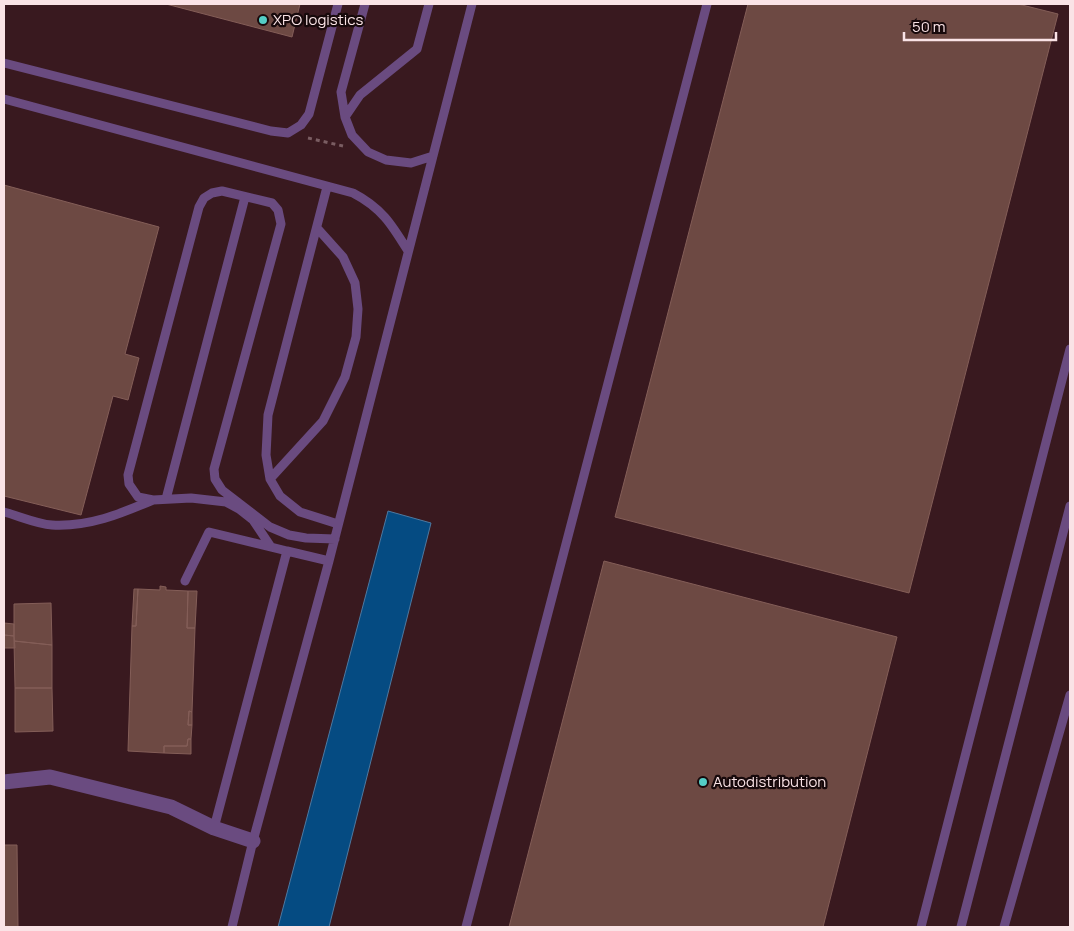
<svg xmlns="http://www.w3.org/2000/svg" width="1074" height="931" font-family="Manrope,sans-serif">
	<rect width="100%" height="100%" fill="#39191f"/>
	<path fill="#054b82" stroke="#4e79a0" d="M388 511 431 523 329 927H278Z"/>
	<path fill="#6d4943" stroke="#845e58" d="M166 4H300L292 37Z
		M748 4H1018L1058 14 909 593 615 517Z
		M4 185 159 227 125 354 139 358 128 400 113 396 81 515 4 496Z
		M604 561 897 637 823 927H509Z
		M160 586 166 587V590L188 591 187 628H195L192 712 189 711 188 725H192L191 739H188L187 746H164V753L128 751 132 626H136L138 589 160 590Z
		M134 589H138L136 626H132Z
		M188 591H197L195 628H187Z
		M51 603 52 645 14 641V604Z
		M4 623 14 624V636L4 635Z
		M4 635 14 636 15 648H4Z
		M14 641 52 645V688H15Z
		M15 688H52L53 731 15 732Z
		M189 711 192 712V725H188Z
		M188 739H191V754L164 753V746H187Z
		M4 845H17L18 927H4Z"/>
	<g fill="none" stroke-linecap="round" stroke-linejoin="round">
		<path stroke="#7a5d62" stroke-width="3" stroke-dasharray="4 4" stroke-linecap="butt" d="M308 138 343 146"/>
		<path stroke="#6a4b80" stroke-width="9" d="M365 4 341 92 345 117 352 135 368 152 386 160 411 163 433 156
			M4 63 271 131 288 133 301 125 309 114 338 4
			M4 99 353 193C382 208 392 225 408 251
			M345 117 360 95 417 49 429 4
			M327 187 268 415 266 455 270 479 280 496 300 512 338 524
			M270 479 323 421 345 377 356 337 358 309 355 283 343 257 317 228
			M166 499 245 197
			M4 512C19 516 37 524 52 525 89 527 120 514 153 500
			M271 547 253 520 239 509 226 502 191 498 153 500 138 497 129 484 128 475 199 207 204 198 212 193 222 191 272 203 278 210 281 224 214 469 215 479 222 490 270 527 289 535 306 538 335 539
			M185 581 209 532 287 551
			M214 828 287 551 329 561
			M232 927 253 841 329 561 472 4
			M466 927 707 4
			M921 927 1070 349
			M961 927 1070 506
			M1004 927 1070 695"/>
		<path stroke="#6a4b80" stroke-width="15" d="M4 782 50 777 171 807 214 828 253 841"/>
	</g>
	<g fill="#54cdc6" stroke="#17090b" stroke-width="2">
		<circle cx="263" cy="20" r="5"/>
		<circle cx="703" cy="782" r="5"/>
	</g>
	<g text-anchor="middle" stroke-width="4.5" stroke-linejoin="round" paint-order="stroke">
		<g font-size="15" fill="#fae3e6" stroke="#17090b" text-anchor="start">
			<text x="273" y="25">XPO logistics</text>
			<text x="713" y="787">Autodistribution</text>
		</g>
	</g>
	<rect width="1074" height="931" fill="none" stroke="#fae3e6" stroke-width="10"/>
	<path d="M904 32v8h152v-8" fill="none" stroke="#fae3e6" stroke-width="2.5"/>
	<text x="912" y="32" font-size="15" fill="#fae3e6" stroke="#17090b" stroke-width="4" paint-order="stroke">50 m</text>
</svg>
